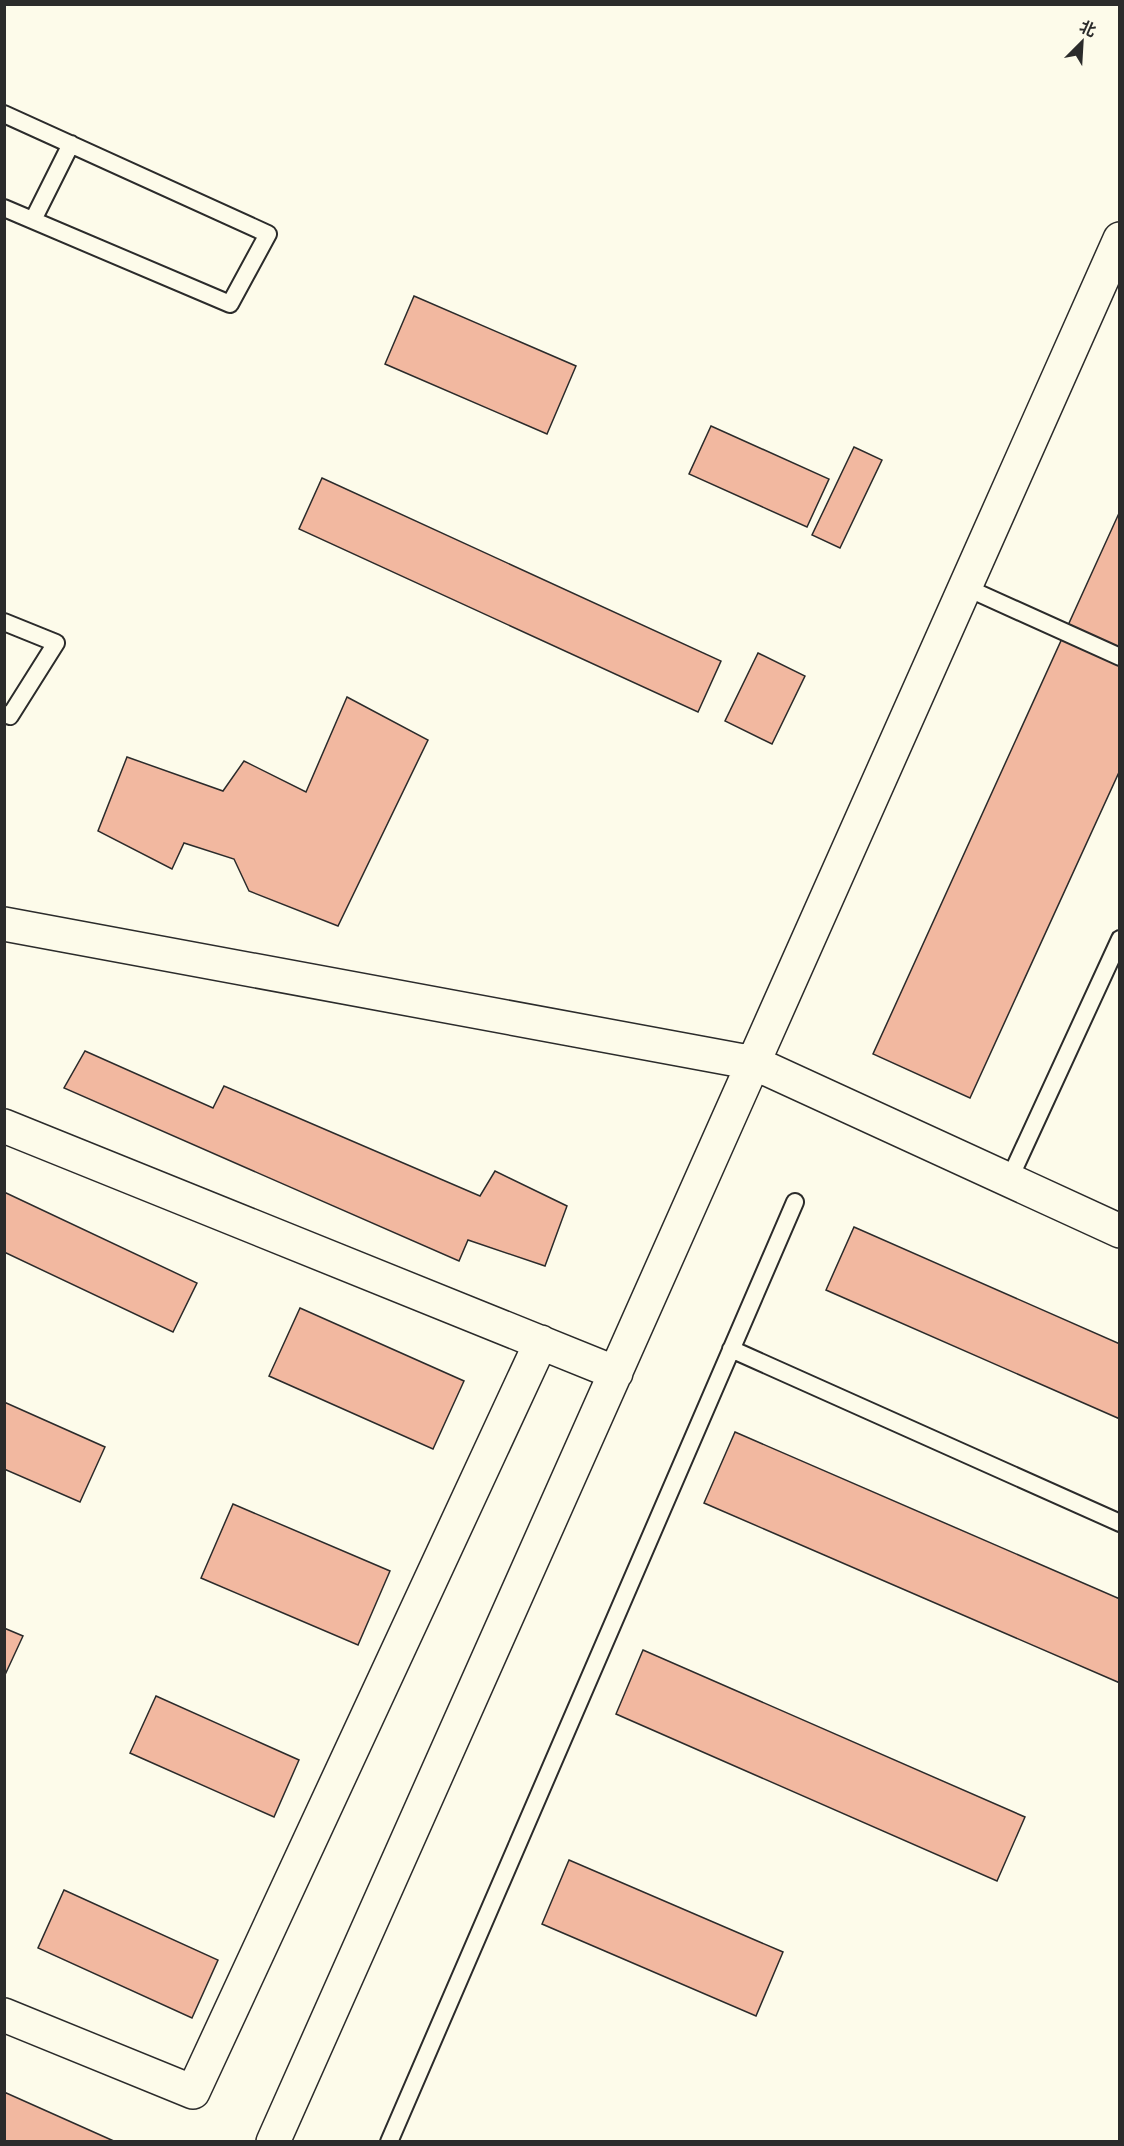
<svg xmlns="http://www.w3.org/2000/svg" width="1124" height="2146" font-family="'Public Sans','Noto Sans SC',sans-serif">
	<rect width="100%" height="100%" fill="#fdfbea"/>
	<path fill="#f2b8a0" stroke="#2b2b2b" stroke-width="1.5" d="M414 296 576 366 547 434 385 364Z
		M711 426 829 479 807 527 689 474Z
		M854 447 882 460 840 548 812 535Z
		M322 478 721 661 698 712 299 529Z
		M1120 511V770L970 1098 873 1054Z
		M758 653 805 676 772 744 725 721Z
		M347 697 428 740 338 926 249 891 234 859 184 843 172 869 98 831 127 757 223 791 244 761 306 792Z
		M85 1051 213 1108 224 1086 480 1196 495 1171 567 1206 545 1266 468 1240 459 1261 64 1088Z
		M4 1192 197 1283 173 1332 4 1252Z
		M854 1227 1120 1344V1419L826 1290Z
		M300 1308 464 1381 433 1449 269 1376Z
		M4 1402 105 1447 80 1502 4 1469Z
		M735 1432 1120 1599V1683L704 1503Z
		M233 1504 390 1571 358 1645 201 1578Z
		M4 1628 23 1636 4 1677Z
		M643 1650 1025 1817 997 1881 616 1714Z
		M156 1696 299 1760 274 1817 130 1753Z
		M569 1860 783 1952 756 2016 542 1924Z
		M64 1890 218 1960 192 2018 38 1948Z
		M4 2092 116 2142H4Z"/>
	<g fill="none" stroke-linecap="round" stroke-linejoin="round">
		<defs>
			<path id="lane" d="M4 114 268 234 230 304 4 208
				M33 220 71 144
				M965 587 1120 657
				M4 622 56 643 10 716 4 714
				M1009 1180 1120 939
				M731 1349 1120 1523
				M389 2142 795 1202"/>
			<path id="street" d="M4 924 754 1063 1120 1231
				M4 1126 616 1373
				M4 2015 193 2092 541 1342
				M273 2142 1120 239"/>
		</defs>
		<use href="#lane" stroke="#2b2b2b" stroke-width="20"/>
		<use href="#street" stroke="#2b2b2b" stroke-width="36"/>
		<use href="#lane" stroke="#fdfbea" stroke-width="16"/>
		<use href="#street" stroke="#fdfbea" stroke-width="33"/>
	</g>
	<rect width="1124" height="2146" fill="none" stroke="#2b2b2b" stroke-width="12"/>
	<g transform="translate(1082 42) rotate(24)" stroke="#fdfbea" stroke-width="4.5" paint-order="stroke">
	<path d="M0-4.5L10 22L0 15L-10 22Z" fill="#2b2b2b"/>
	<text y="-9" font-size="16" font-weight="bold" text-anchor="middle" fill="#2b2b2b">北</text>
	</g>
</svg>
